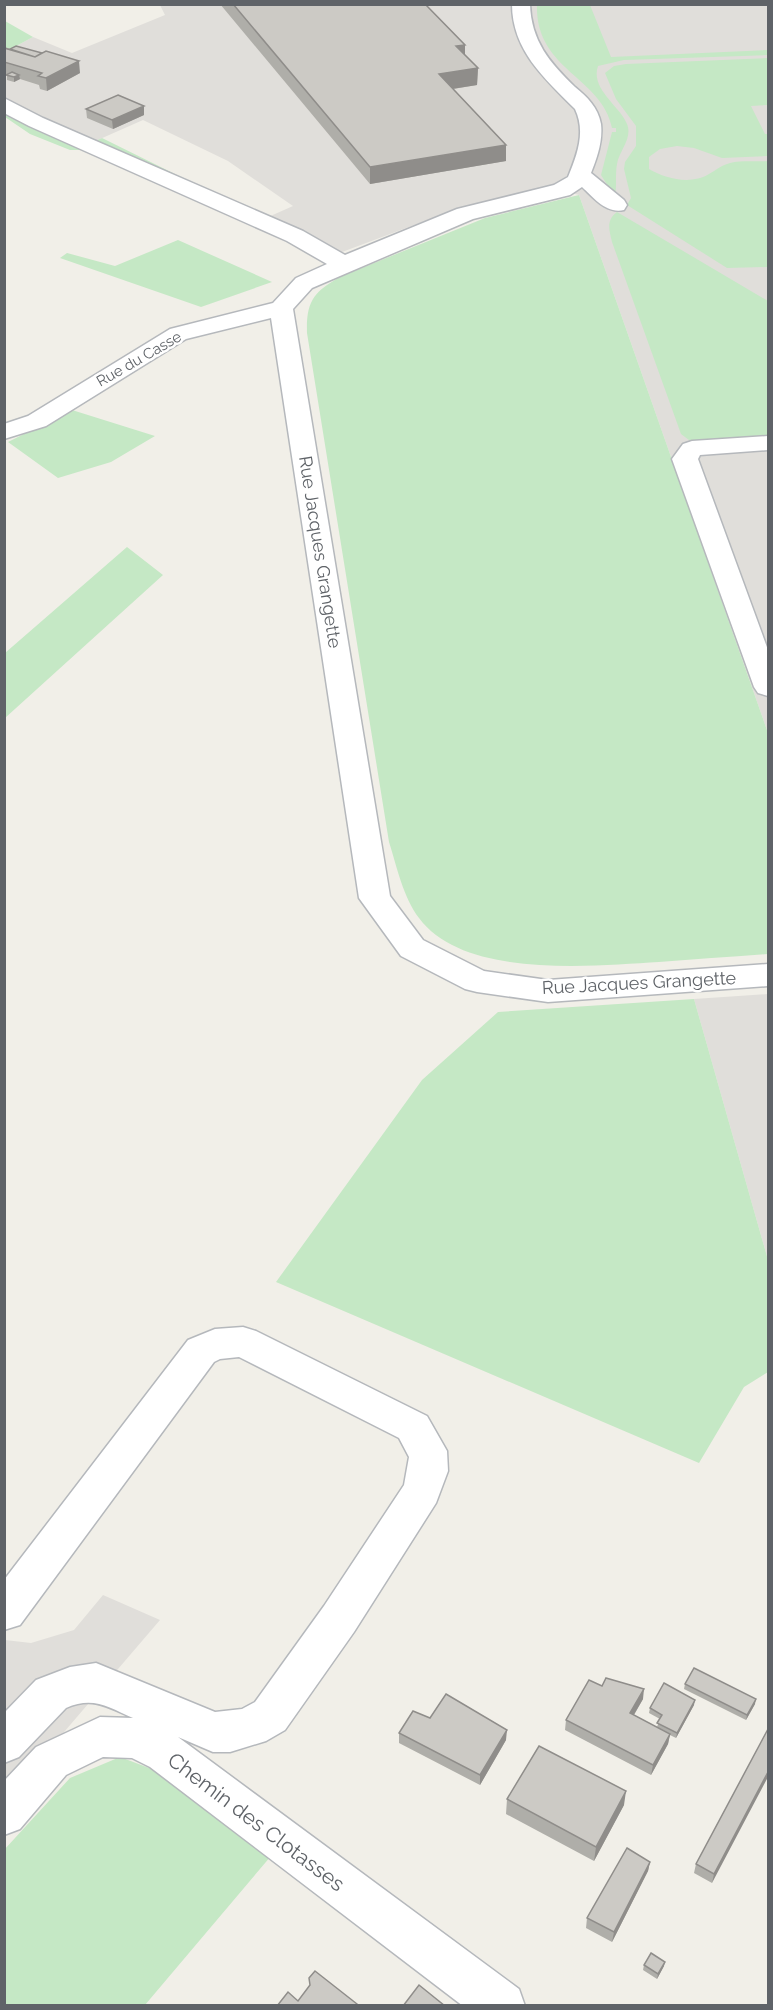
<svg xmlns="http://www.w3.org/2000/svg" width="773" height="2010" font-family="Raleway,sans-serif">
	<rect width="100%" height="100%" fill="#f1efe8"/>
	<path fill="#e0deda" d="M160 5H768V733L579 195 553 188 454 210 334 255 266 218 293 206 228 161 143 120 91 143 5 102V52L33 37 72 53 165 15Z
		M768 994V1260L694 999Z
		M103 1595 160 1620 5 1801V1640L31 1643 74 1630Z"/>
	<path fill="#c5e8c5" d="M537 5H590L611 57 768 50V55L624 60 598 66C590 89 620 106 627 124 633 138 619 151 617 164 615 175 617 186 615 197L601 175 612 132H616V128H612C602 77 535 70 537 5Z
		M5 21 33 37 5 52Z
		M768 58V105L751 106 765 134H768V156L722 158 694 148 677 146 660 149 649 157V169C666 179 691 185 709 174 716 170 722 165 730 163 742 160 756 162 768 161V267L727 268 627 205 631 198 624 169 625 162 636 146V126L616 99 605 73 614 66 626 64Z
		M4 102 91 143 102 138 187 180 169 177 108 150H70L30 134 5 117Z
		M579 195 768 733V954C732 957 695 959 659 962 592 966 464 979 419 918 403 897 397 867 389 842L307 333C306 301 314 291 342 276L485 218Z
		M617 212 768 301V439L693 443 681 434 612 242C609 230 606 220 617 212Z
		M178 240 272 282 201 307 60 258 67 253 115 266Z
		M72 410 155 436 111 462 58 478 8 442Z
		M127 547 163 575 5 718V653Z
		M694 999 768 1260V1372L744 1387 699 1463 276 1282 422 1080 498 1012Z
		M120 1757 173 1777 271 1856 145 2005 5 2006 4 1850 70 1778Z"/>
	<g fill="none" stroke-linecap="round" stroke-linejoin="round">
		<defs>
			<path id="minor" d="M512 4H530C531 41 550 63 575 87 587 97 598 107 601 124 603 141 597 158 591 173L624 200 627 205 624 210C606 214 594 198 582 187L570 195 473 219 312 288 293 309 390 896 423 940 484 971 548 980 768 964V986L548 1002 477 992 465 989 401 956 359 898 271 318 186 339 46 426 4 439V424L28 416 170 329 273 303 296 278 327 264 287 241 29 126 4 113V98L43 118 303 231 345 255 457 209 554 185 568 177C577 155 586 132 575 109 544 78 512 50 512 4Z
				M768 436V450L700 455 698 459 768 650V696L758 693 754 687 672 459 683 444 692 441Z
				M243 1327 256 1331 427 1416 447 1451 448 1471 436 1503 354 1632 285 1730 266 1741 230 1752H213L178 1737 519 1989 525 2006H463L150 1767 132 1758 103 1757 66 1775 20 1829 4 1835V1781L36 1747 100 1717 133 1718C108 1707 93 1696 66 1708L19 1757 4 1763V1713L36 1680 70 1667 96 1663 215 1712 242 1709 255 1702 324 1606 404 1485 409 1457 399 1438 239 1357 220 1359 214 1362 20 1625 4 1630V1580L188 1340 215 1329Z"/>
		</defs>
		<use href="#minor" stroke="#b5b8bc" stroke-width="3"/>
		<use href="#minor" fill="#fff" fill-rule="evenodd"/>
	</g>
	<path fill="#afaea9" d="M220 4H425L465 45V55L478 68 477 85 453 89 506 145V161L370 184Z
		M5 47 80 73 47 91 40 89 39 85 20 79 14 82 7 80V75L4 74Z
		M86 109 144 115 113 129 87 118Z
		M685 1684 755 1704 746 1720 684 1689Z
		M602 1686 643 1699 634 1715 657 1727 660 1719 649 1713 650 1708 694 1705 676 1738 670 1735 668 1744 651 1775 565 1730 566 1720Z
		M430 1718 506 1740 480 1785 399 1743V1733Z
		M768 1729 712 1883 694 1873 696 1864Z
		M507 1799 624 1805 594 1861 506 1814Z
		M650 1862 648 1871 612 1942 586 1928 587 1918Z
		M644 1965 664 1966 657 1979 643 1970Z"/>
	<path fill="#8f8d8a" d="M465 45V61L456 46Z
		M79 61 80 73 47 91 46 78Z
		M478 68 477 85 439 91V74Z
		M19 75 20 79 14 82V77Z
		M144 106V115L113 129 112 120Z
		M506 145V161L370 184V167Z
		M644 1689 643 1699 629 1723 630 1713Z
		M756 1699 755 1704 746 1720 747 1715Z
		M695 1700 694 1705 676 1738 677 1733Z
		M507 1730 506 1740 480 1785V1775Z
		M670 1734 668 1744 651 1775 653 1765Z
		M768 1772V1777L712 1883 714 1874Z
		M626 1791 624 1805 594 1861 596 1847Z
		M650 1862 648 1871 612 1942 614 1932Z
		M665 1962 664 1966 657 1979 658 1974Z"/>
	<path fill="#cccac5" stroke="#8f8d8a" stroke-width="1.5" d="M233 4H425L465 45 456 46 478 68 439 74 506 145 370 167Z
		M16 46 42 53 35 57 10 49Z
		M4 48 35 57 46 51 79 61 46 78 38 76 42 73 4 62Z
		M12 72 19 75 14 77 6 75Z
		M118 95 144 106 112 120 86 109Z
		M694 1668 756 1699 747 1715 685 1684Z
		M606 1678 644 1689 630 1713 670 1734 653 1765 566 1720 589 1680 602 1686Z
		M664 1683 695 1700 677 1733 657 1723 662 1715 650 1708Z
		M446 1694 507 1730 480 1775 399 1733 413 1711 430 1718Z
		M768 1729V1772L714 1874 696 1864Z
		M539 1746 626 1791 596 1847 507 1799Z
		M627 1848 650 1862 614 1932 587 1918Z
		M651 1953 665 1962 658 1974 644 1965Z
		M315 1971 357 2004 355 2006H277L288 1992 298 2001 310 1985 309 1978Z
		M419 1985 445 2006H403Z"/>
	<g text-anchor="middle" stroke-width="5" stroke-linejoin="round" paint-order="stroke">
		<g font-size="15" fill="#5f6368" stroke="#fff">
			<text transform="translate(139 359) rotate(-30)" y="5">Rue du Casse</text>
		</g>
		<g font-size="18" fill="#5f6368" stroke="#fff">
			<text transform="translate(320 552) rotate(81)" y="6">Rue Jacques Grangette</text>
			<text transform="translate(639 983) rotate(-3)" y="6">Rue Jacques Grangette</text>
		</g>
		<g font-size="21" fill="#5f6368" stroke="#fff">
			<text transform="translate(256 1822) rotate(37)" y="7">Chemin des Clotasses</text>
		</g>
	</g>
	<rect width="773" height="2010" fill="none" stroke="#5f6368" stroke-width="12"/>
</svg>
